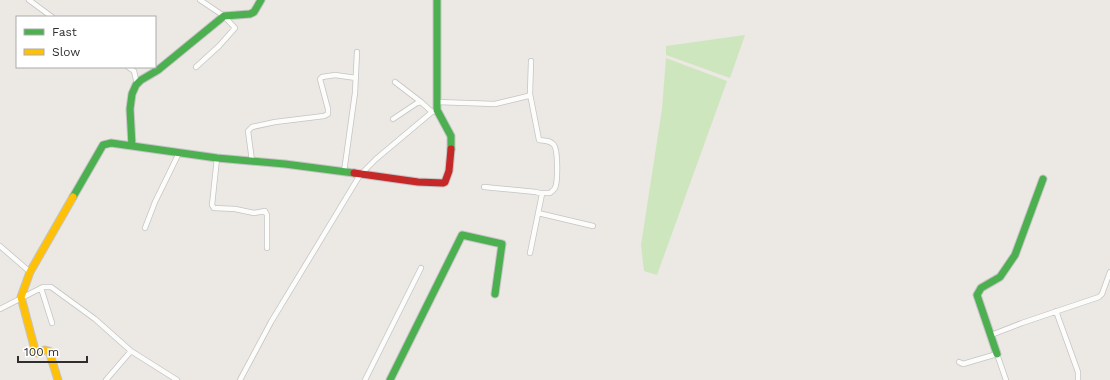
<svg xmlns="http://www.w3.org/2000/svg" width="1110" height="380" font-family="'Work Sans',sans-serif">
	<rect width="100%" height="100%" fill="#ece8e4"/>
	<path fill="#cee6be" d="M745 35 730 78 666 55V46Z
		M666 58 727 81 657 275 644 271 641 245 662 109Z"/>
	<g fill="none" stroke-linecap="round" stroke-linejoin="round">
		<defs>
			<path id="street" d="M29 0 52 17
				M128 67 134 71 137 84
				M196 67 219 46 235 28 224 16 200 0
				M395 82 421 102
				M530 94 539 140C545 141 550 140 554 145 558 150 558 182 555 188 554 190 551 192 550 193H540
				M437 102 495 104 528 96 530 94 531 61
				M393 119 417 103 421 102 432 112
				M217 158 212 205 214 208 235 209 254 213 265 211 267 215V248
				M252 161 248 131 252 127 275 122 324 116 328 114V109L320 79 322 77 335 75 356 78
				M344 172 355 93 357 52
				M484 187 536 192 542 194 530 253
				M538 213 593 226
				M145 228 155 202 179 153
				M0 246 30 272
				M41 288 52 323
				M0 309 43 287H51L95 319 131 351 177 380
				M1056 311 1078 372V380
				M991 335 1022 323 1099 297 1102 294 1110 272
				M959 362 963 364 997 354 1006 380
				M106 380 131 351
				M240 380 271 322 360 175 376 159 432 112 437 110
				M365 380 421 268"/>
			<path id="fast" d="M437 0V110L451 136V149
				M132 146 130 109 132 94 136 85 141 80 158 70 224 16 250 14 254 12 261 0
				M73 197 103 145 111 143 217 158 285 164 354 173
				M997 354 977 295 981 288 1000 277 1015 255 1043 179
				M390 380 462 235 502 244 495 294"/>
			<path id="slow" d="M58 380 49 351 45 350 37 353 35 350 21 297 30 272 73 197"/>
			<path id="jam" d="M354 173 418 182 443 183 445 182 449 171 451 149"/>
		</defs>
		<use href="#street" stroke="#c5c4c5" stroke-width="6"/>
		<use href="#fast" stroke="#c5c4c5" stroke-width="9"/>
		<use href="#slow" stroke="#c5c4c5" stroke-width="9"/>
		<use href="#jam" stroke="#c5c4c5" stroke-width="9"/>
		<use href="#street" stroke="#fcfcfb" stroke-width="4.5"/>
		<use href="#fast" stroke="#4caf50" stroke-width="7"/>
		<use href="#slow" stroke="#ffc107" stroke-width="7"/>
		<use href="#jam" stroke="#c62828" stroke-width="7"/>
	</g>
	<rect x="16" y="16" width="140" height="52" fill="#ffffff" stroke="#ababab"/>
	<rect x="24" y="29" width="20" height="6" fill="#4caf50" stroke="#ababab"/>
	<text x="52" y="36" font-size="12" fill="#2e2e2e">Fast</text>
	<rect x="24" y="49" width="20" height="6" fill="#ffc107" stroke="#ababab"/>
	<text x="52" y="56" font-size="12" fill="#2e2e2e">Slow</text>
	<path d="M18 356v6h69v-6" fill="none" stroke="#2e2e2e" stroke-width="2"/>
	<text x="24" y="356" font-size="12" fill="#2e2e2e" stroke="#ffffff" stroke-width="3" paint-order="stroke">100 m</text>
</svg>
